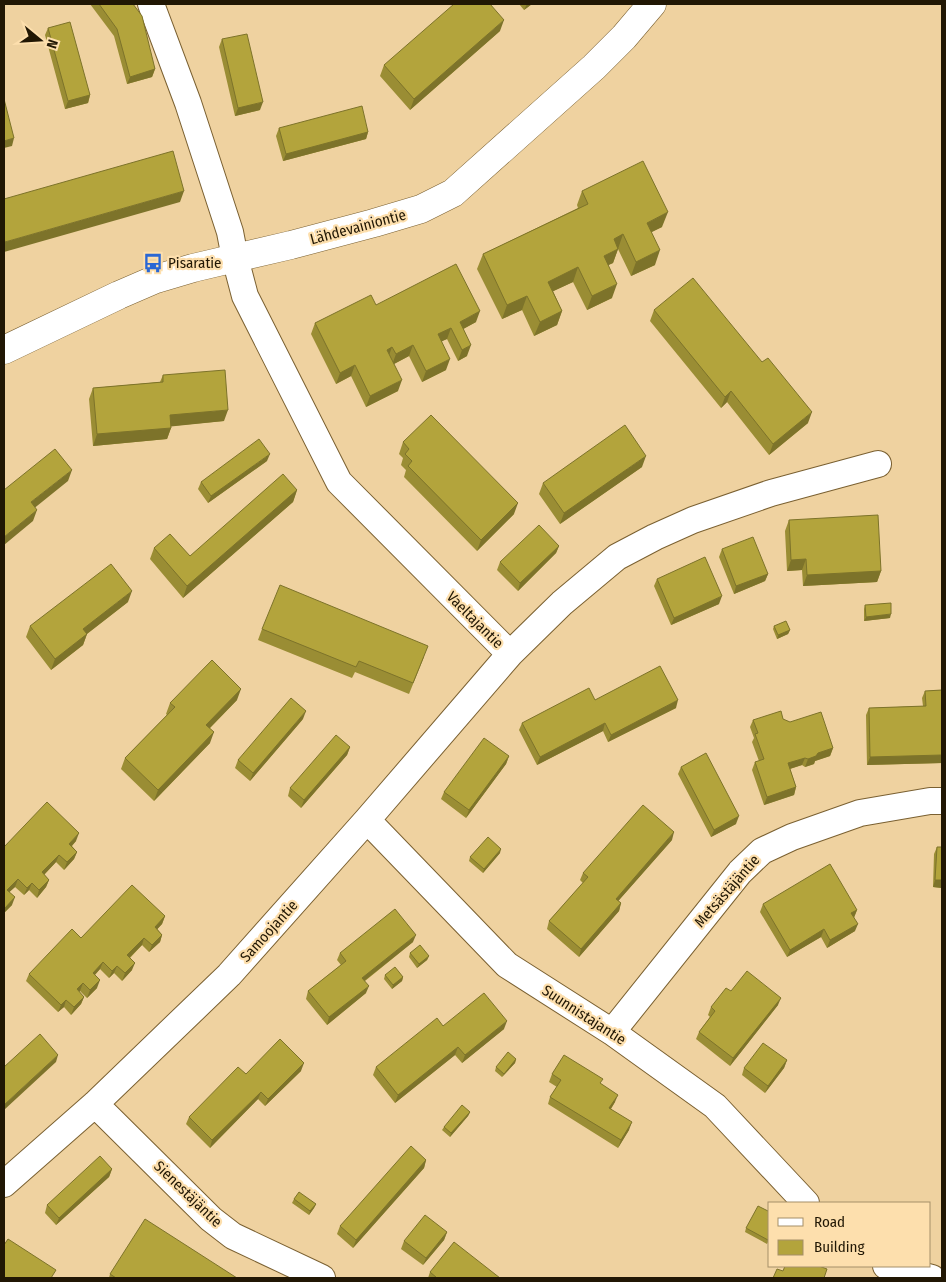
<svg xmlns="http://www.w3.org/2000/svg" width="946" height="1282" font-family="'Fira Sans Condensed',sans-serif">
	<rect width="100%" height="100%" fill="#efd2a0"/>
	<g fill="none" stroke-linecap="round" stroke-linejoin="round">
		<defs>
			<path id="street" d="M151 4 188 103 230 232 235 258 245 296 339 482 510 654
				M367 820 507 965 612 1032 715 1106 806 1203
				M612 1032 740 872 762 851 792 837 860 813 930 801H942
				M95 1104 211 1219 233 1236 322 1278
				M4 1184 95 1104 229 975 367 820 510 654 562 603 617 557 655 537 693 520 771 493 878 464
				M886 1266 932 1278"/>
			<path id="secondary" d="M4 350 119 295 156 279 193 268 291 245 374 223 421 209 453 193 594 67 624 37 652 4"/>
		</defs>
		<use href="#street" stroke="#7a6031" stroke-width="28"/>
		<use href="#secondary" stroke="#7a6031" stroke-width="29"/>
		<use href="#street" stroke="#fff" stroke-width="26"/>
		<use href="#secondary" stroke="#fff" stroke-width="28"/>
	</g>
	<path fill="#9a8d34" d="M90 4H133L155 69 152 77 127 84 114 36Z
		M519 4H532L524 10Z
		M48 28 90 95 88 103 65 109 45 35Z
		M500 31 410 110 380 76 384 65Z
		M222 39 260 110 235 116 219 47Z
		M279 128 368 132 366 139 283 161 276 136Z
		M582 191 662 227 651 232 655 265 631 276 618 249 613 263 608 265 612 298 587 310 573 282 553 291 562 311 557 325 534 336 522 310 502 319 477 269 483 254 578 208 577 205Z
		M376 305 476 322 463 329 467 356 458 361 447 339 441 341 446 370 422 382 409 356 394 364 398 391 366 407 351 376 336 384 311 334 315 323Z
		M654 310 808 423 769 455 727 402 721 408 650 321Z
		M163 375 224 421 171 426V428L167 439 93 446 89 399 93 388 160 382Z
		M403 442 514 514 477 551 404 477 406 470 401 465 403 458 399 454Z
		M267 461 208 503 198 489 201 482Z
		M642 467 560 524 539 494 543 483Z
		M297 490 293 502 183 598 150 559 154 548 190 556Z
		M789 520 881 571 877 582 803 586 802 570 787 571 785 531Z
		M559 546 556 553 518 591 497 570 500 562Z
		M722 549 768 574 765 581 734 594 719 557Z
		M657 579 719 604 671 625 654 586Z
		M128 602 87 634 83 645 51 670 26 637 30 626Z
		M865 605 890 618 864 621V609Z
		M774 626 790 630 788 634 777 639 773 629Z
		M262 629 424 657 409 694 355 672 352 678 258 640Z
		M942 690V763L867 765 866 715 869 708 923 706 922 698 925 691Z
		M237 700 210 728V743L154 801 121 769 125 758 167 715 166 714 170 703Z
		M595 700 676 708 608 742 603 731 537 765 519 730 522 723Z
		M303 719 250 781 235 768 238 760Z
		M783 719 833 748 830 756 815 761 814 764 805 767 802 765 790 769 796 787 794 795 764 805 752 770 755 762 759 761 752 742 754 738 750 727 753 720Z
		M350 747 347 755 301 808 288 796 290 788Z
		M509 756 506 764 466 818 441 799 444 792Z
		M681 767 736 824 711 837 678 774Z
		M672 840 618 901 621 903 619 911 579 957 547 929 549 921 583 883 580 880 583 873Z
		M76 841 72 846 77 852 74 859 64 870 56 862 44 875 49 880 46 887 37 898 29 890 24 895 15 887 9 892 12 905 4 913V847Z
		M937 847 942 888 933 887 934 854Z
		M500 853 483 873 469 861 470 857Z
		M763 904 857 910 854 918 855 931 827 948 821 937 787 957 760 912Z
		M165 916 162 924 157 929 162 935 160 942 149 952 142 945 130 958 132 970 122 981 114 973 109 978 100 969 95 975 97 988 87 998 80 991 79 992 84 997 81 1004 71 1015 64 1007 58 1012 26 981 29 974 81 938Z
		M413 942 365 981 366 993 327 1025 306 999 308 991 341 965 337 960 340 953Z
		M410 953 429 956 427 960 417 968 409 957Z
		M385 975 403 977 402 981 392 989 384 979Z
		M731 991 778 1005 730 1066 696 1039 699 1032 710 1017 708 1015 711 1007Z
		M443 1026 504 1029 462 1063 455 1055 395 1103 373 1075 376 1067Z
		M516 1059 515 1063 502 1077 495 1071 496 1067Z
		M787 1060 784 1068 765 1093 742 1075 744 1068Z
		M301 1071 265 1106 258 1099 210 1148 186 1124 189 1117 246 1074Z
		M552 1074 601 1084 615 1102 611 1109 629 1130 618 1148 548 1104 550 1097 557 1087 549 1082Z
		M470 1112 468 1116 450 1137 442 1130 444 1127Z
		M426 1160 424 1168 353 1248 337 1234 340 1226Z
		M112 1169 109 1177 56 1225 45 1213 47 1205Z
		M294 1199 316 1204 314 1208 309 1215 292 1203Z
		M746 1228 770 1238 767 1244 745 1232Z
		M447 1232 444 1240 423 1265 401 1249 404 1241Z
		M430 1272 500 1278H428Z
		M110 1274 237 1278H109Z"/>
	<path fill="#7d732a" d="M527 4H532L524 10Z
		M504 20 500 31 410 110 414 99Z
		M155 69 152 77 127 84 130 77Z
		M90 95 88 103 65 109 68 101Z
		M263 102 260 110 235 116 238 108Z
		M368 132 366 139 283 161 286 154Z
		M14 138 12 146 4 148V141Z
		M184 191 180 202 4 252V245L5 242Z
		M668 212 662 227 642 237 647 223Z
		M623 234 618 249 614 239Z
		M618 249 613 263 598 270 604 256Z
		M660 250 655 265 631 276 636 262Z
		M578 267 573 282 543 296 548 282Z
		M617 284 612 298 587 310 592 296Z
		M527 296 522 310 502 319 507 305Z
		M480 311 476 322 456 333 460 322Z
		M562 311 557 325 534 336 540 322Z
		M451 328 447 339 434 345 438 334Z
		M413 345 409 356 392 365 396 354Z
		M471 345 467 356 458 361 462 350Z
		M392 347 388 358 387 350Z
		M450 359 446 370 422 382 426 371Z
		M355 365 351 376 336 384 340 373Z
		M402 380 398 391 366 407 370 396Z
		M731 391 727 402 721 408 725 397Z
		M228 410 224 421 166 427 170 415Z
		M812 412 808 423 769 455 773 444Z
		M171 428 167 439 93 446 97 434Z
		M270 454 267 461 208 503 211 496Z
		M646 456 642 467 560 524 564 513Z
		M72 470 68 481 27 514 31 502Z
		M297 490 293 502 183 598 187 586Z
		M518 503 514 514 477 551 481 540Z
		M37 510 33 521 4 545V537Z
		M559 546 556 553 518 591 520 583Z
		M806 559 802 570 787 571 791 560Z
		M881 571 877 582 803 586 807 575Z
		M768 574 765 581 734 594 736 586Z
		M132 591 128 602 79 640 83 629Z
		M722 596 719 604 671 625 674 618Z
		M891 614 890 618 864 621 866 617Z
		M790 630 788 634 777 639 778 635Z
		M87 634 83 645 51 670 55 659Z
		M241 689 237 700 202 736 206 725Z
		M678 700 676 708 608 742 611 735Z
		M306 711 303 719 250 781 253 773Z
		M605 723 603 731 537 765 540 757Z
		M214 732 210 743 154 801 158 790Z
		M350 747 347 755 301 808 304 800Z
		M833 748 830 756 815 761 814 764 805 767 808 759 818 753Z
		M942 755V763L867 765 870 757Z
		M509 756 506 764 466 818 469 810Z
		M805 758 802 765 786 770 788 763Z
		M796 787 794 795 764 805 767 797Z
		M739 816 736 824 711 837 714 830Z
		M674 832 672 840 613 907 616 899Z
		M79 833 76 841 66 852 69 844Z
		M501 849 500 853 483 873 484 869Z
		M77 852 74 859 64 870 67 862Z
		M59 855 56 862 39 880 42 872Z
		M18 879 15 887 4 897 7 890Z
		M49 880 46 887 37 898 39 890Z
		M935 880H942V888L933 887Z
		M32 883 29 890 24 895 27 888Z
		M15 897 12 905 4 913 5 908Z
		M621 903 619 911 579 957 581 949Z
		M857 910 854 917 848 921 851 913Z
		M165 916 162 924 152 935 155 927Z
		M858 924 855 931 827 948 830 940Z
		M824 929 821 937 787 957 790 950Z
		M162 935 160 942 149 952 152 945Z
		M416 935 413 942 359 985 362 978Z
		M144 938 142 945 124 963 127 955Z
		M429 956 427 960 417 968 419 964Z
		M103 962 100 969 90 980 93 973Z
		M135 963 132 970 122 981 125 973Z
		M117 966 114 973 109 978 112 971Z
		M403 977 402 981 392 989 393 985Z
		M100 980 97 988 87 998 90 990Z
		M83 983 80 991 74 997 77 989Z
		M369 986 366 993 327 1025 329 1017Z
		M84 997 81 1004 71 1015 74 1007Z
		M781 998 778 1005 730 1066 733 1058Z
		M66 1000 64 1007 58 1012 61 1005Z
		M507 1021 504 1029 462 1063 465 1055Z
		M458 1047 455 1055 395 1103 398 1095Z
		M58 1055 56 1062 4 1110V1105Z
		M516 1059 515 1063 502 1077 504 1074Z
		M787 1060 784 1068 765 1093 768 1086Z
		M304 1063 301 1071 265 1106 268 1099Z
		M261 1092 258 1099 210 1148 212 1140Z
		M618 1095 615 1102 606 1116 609 1108Z
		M470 1112 468 1116 450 1137 451 1133Z
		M632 1122 629 1130 618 1148 621 1140Z
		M426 1160 424 1168 353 1248 356 1240Z
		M112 1169 109 1177 56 1225 59 1218Z
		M316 1204 314 1208 309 1215 310 1211Z
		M447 1232 444 1240 423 1265 426 1258Z"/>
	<path fill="#b3a43c" stroke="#7d732a" d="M99 4H133L142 16 155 69 130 77 117 29Z
		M454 4H490L504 20 414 99 384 65Z
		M70 22 90 95 68 101 48 28Z
		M247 34 263 102 238 108 222 39Z
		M4 99 14 138 4 141Z
		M362 106 368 132 286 154 279 128Z
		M173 151 184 191 5 242 4 238V199Z
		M643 161 668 212 647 223 660 250 636 262 623 234 614 239 618 249 604 256 617 284 592 296 578 267 548 282 562 311 540 322 527 296 507 305 483 254 588 204 582 191Z
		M456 264 480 311 460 322 471 345 462 350 451 328 438 334 450 359 426 371 413 345 396 354 392 347 387 350 402 380 370 396 355 365 340 373 315 323 371 295 376 305Z
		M693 278 762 362 768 358 812 412 773 444 731 391 725 397 654 310Z
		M225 370 228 410 170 415 171 428 97 434 93 388 163 382V375Z
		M431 415 518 503 481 540 408 466 412 461 405 454 409 449 403 442Z
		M625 425 646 456 564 513 543 483Z
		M259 439 270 454 211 496 201 482Z
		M55 449 72 470 31 502 37 510 4 537V490Z
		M283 474 297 490 187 586 154 548 170 534 190 556Z
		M878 515 881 571 807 575 806 559 791 560 789 520Z
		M539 525 559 546 520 583 500 562Z
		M753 537 768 574 736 586 722 549Z
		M705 557 722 596 674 618 657 579Z
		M111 564 132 591 83 629 87 634 55 659 30 626Z
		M280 585 428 646 413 683 359 661 356 667 262 629Z
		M891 603V614L866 617 865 605Z
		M786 621 790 630 778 635 774 626Z
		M212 660 241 689 206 725 214 732 158 790 125 758 175 707 170 703Z
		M660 666 678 700 611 735 605 723 540 757 522 723 589 688 595 700Z
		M942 690V755L870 757 869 708 926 706 925 691Z
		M291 698 306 711 253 773 238 760Z
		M781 711 783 719 790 722 821 712 833 748 818 753 816 756 808 759 805 758 788 763 796 787 767 797 755 762 764 759 755 734 758 733 753 720Z
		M336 735 350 747 304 800 290 788Z
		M484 738 509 756 469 810 444 792Z
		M706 753 739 816 714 830 681 767Z
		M47 802 79 833 69 844 77 852 67 862 59 855 42 872 49 880 39 890 32 883 27 888 18 879 7 890 15 897 5 908 4 907V847Z
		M643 805 674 832 616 899 621 903 581 949 549 921 588 877 583 873Z
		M488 837 501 849 484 869 470 857Z
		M937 847H942V880H935Z
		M830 864 857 910 851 913 858 924 830 940 824 929 790 950 763 904Z
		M132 885 165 916 155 927 162 935 152 945 144 938 127 955 135 963 125 973 117 966 112 971 103 962 93 973 100 980 90 990 83 983 77 989 84 997 74 1007 66 1000 61 1005 29 974 72 929 81 938Z
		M395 909 416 935 362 978 369 986 329 1017 308 991 346 961 340 953Z
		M420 945 429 956 419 964 410 953Z
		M395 967 403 977 393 985 385 975Z
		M747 971 781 998 733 1058 699 1032 715 1011 711 1007 726 988 731 991Z
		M484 993 507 1021 465 1055 458 1047 398 1095 376 1067 437 1018 443 1026Z
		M40 1034 58 1055 4 1105V1067Z
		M280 1039 304 1063 268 1099 261 1092 212 1140 189 1117 238 1067 246 1074Z
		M763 1043 787 1060 768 1086 744 1068Z
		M508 1052 516 1059 504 1074 496 1067Z
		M564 1055 603 1079 600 1083 618 1095 609 1108 632 1122 621 1140 550 1097 561 1080 552 1074Z
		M462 1105 470 1112 451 1133 444 1127Z
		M411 1146 426 1160 356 1240 340 1226Z
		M100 1156 112 1169 59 1218 47 1205Z
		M299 1192 316 1204 310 1211 294 1199Z
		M758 1206 770 1212V1237L768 1240 746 1228Z
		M425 1215 447 1232 426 1258 404 1241Z
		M145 1219 237 1278H116L110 1274Z
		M8 1239 56 1270 51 1278H4V1245Z
		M454 1242 500 1278H437L430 1272Z
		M785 1266H819L827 1269 824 1278H773L777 1269 783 1271Z"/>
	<defs>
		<symbol id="bus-bare" viewBox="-9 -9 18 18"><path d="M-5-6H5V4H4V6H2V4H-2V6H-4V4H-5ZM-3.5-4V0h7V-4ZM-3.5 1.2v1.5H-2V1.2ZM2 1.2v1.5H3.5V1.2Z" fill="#2a67d4" stroke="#fddfad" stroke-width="2.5" paint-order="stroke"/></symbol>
	</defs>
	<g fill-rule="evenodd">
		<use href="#bus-bare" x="139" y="249" width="28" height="28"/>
	</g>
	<g text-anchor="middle" stroke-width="4.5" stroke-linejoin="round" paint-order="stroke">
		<g font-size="15" fill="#211704" stroke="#fddfad">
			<text transform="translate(358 227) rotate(-15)" y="5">Lähdevainiontie</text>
			<text transform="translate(475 620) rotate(45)" y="5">Vaeltajantie</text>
			<text transform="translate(727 891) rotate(-49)" y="5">Metsästäjäntie</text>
			<text transform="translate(269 931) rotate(-48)" y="5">Samoojantie</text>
			<text transform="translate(584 1015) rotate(33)" y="5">Suunnistajantie</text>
			<text transform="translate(188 1194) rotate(44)" y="5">Sienestäjäntie</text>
		</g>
		<g font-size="15" fill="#211704" stroke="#fddfad" text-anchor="start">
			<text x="168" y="268">Pisaratie</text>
		</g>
	</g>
	<rect width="946" height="1282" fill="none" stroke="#211704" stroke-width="10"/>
	<rect x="768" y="1202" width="162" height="65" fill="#fddfad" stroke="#a58f69"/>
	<rect x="778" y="1218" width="25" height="8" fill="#ffffff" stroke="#a58f69"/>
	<text x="814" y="1227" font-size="15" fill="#211704">Road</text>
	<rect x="778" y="1240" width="25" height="15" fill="#b3a43c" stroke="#a58f69"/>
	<text x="814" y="1252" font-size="15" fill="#211704">Building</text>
	<g transform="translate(40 40) rotate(108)" stroke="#fddfad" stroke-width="4" paint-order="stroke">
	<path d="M0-4L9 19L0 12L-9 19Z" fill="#211704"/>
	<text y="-8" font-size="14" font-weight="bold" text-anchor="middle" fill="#211704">N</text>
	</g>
</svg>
